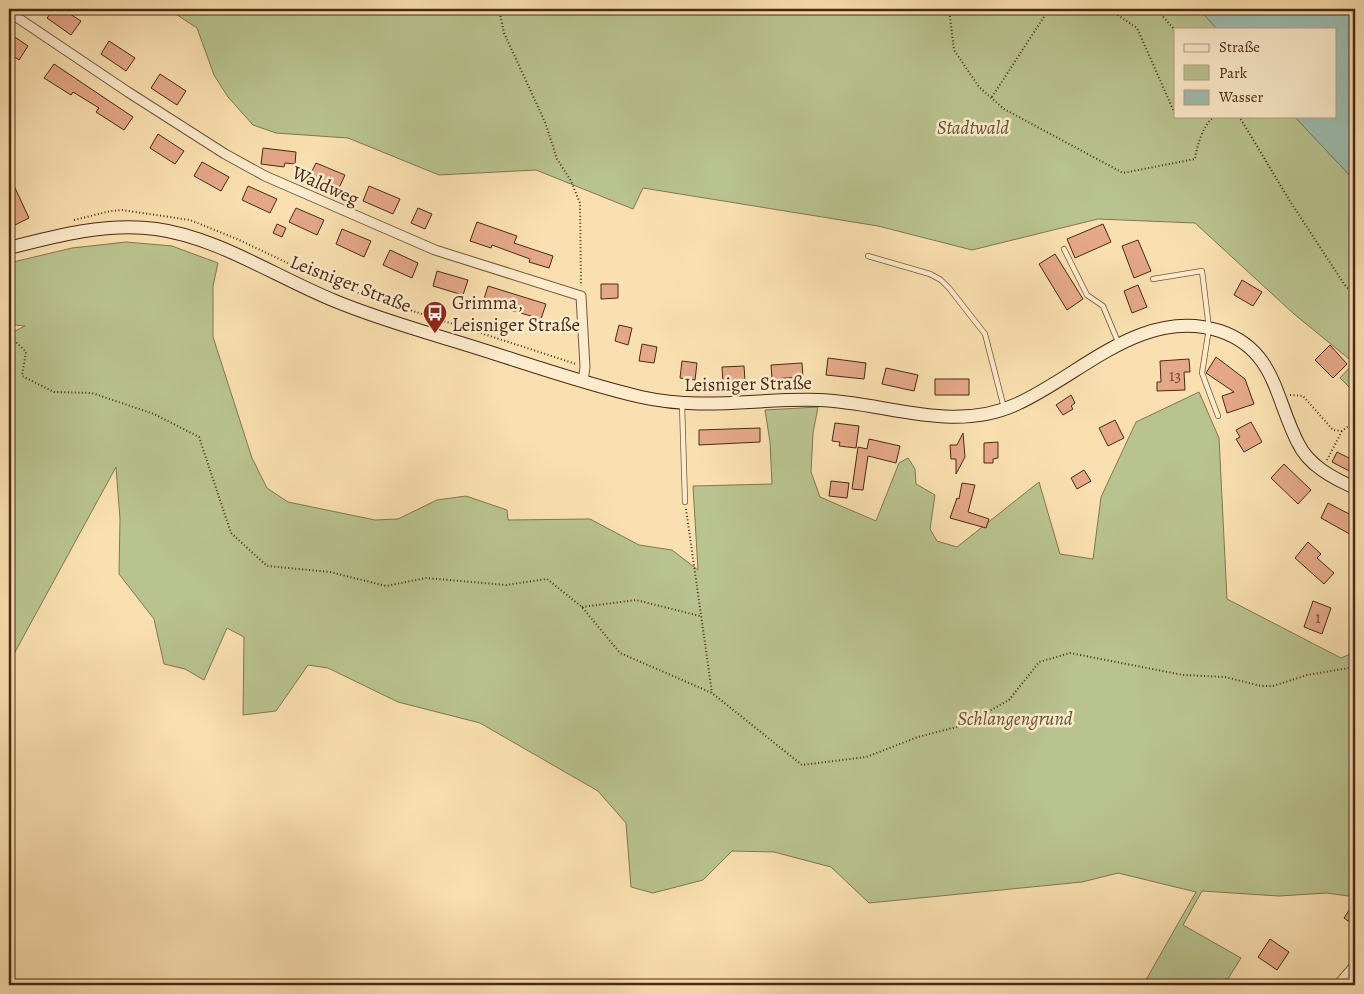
<svg xmlns="http://www.w3.org/2000/svg" width="1364" height="994" font-family="Alegreya,serif">
	<rect width="100%" height="100%" fill="#fae0b0"/>
	<filter id="stains"><feTurbulence type="fractalNoise" baseFrequency=".004" numOctaves="4"/><feColorMatrix values="0 0 0 0 .2 0 0 0 0 .09 0 0 0 0 .02 0 0 0 .5 -.17"/></filter>
	<radialGradient id="worn" r=".72"><stop offset=".6" stop-color="#630" stop-opacity="0"/><stop offset="1" stop-color="#630" stop-opacity=".3"/></radialGradient>
	<path fill="#b9c38f" stroke="#827652" d="M168 9H1199L1217 29H1175V116H1294L1355 181V393L1340 378 1354 363 1294 314 1195 223 1098 219 972 250 878 226 643 188 633 209 536 170 439 175 348 138 276 133 253 125 228 97 214 75 197 28Z
		M126 242 172 246 218 263 213 286V337L252 458 267 488 288 502 375 520 398 519 437 500 466 496 507 510 508 520 590 519 639 545 672 550 698 570 693 486 772 484 770 442 765 410 818 407 813 433 811 472 820 497 876 521 899 463 908 458 915 469 916 484 935 495 930 529 937 541 957 547 1039 482 1060 554 1093 559 1101 497 1136 422 1199 392 1219 438 1227 599 1341 658 1355 652V897L1327 893 1279 896 1202 891 1183 925 1241 958 1224 985H1143L1196 892 1118 873 1082 882 869 903 831 867 774 852 732 851 703 880 653 893 631 887 626 823 598 791 480 723 398 702 328 668 308 665 276 711 243 715 244 637 227 628 204 680 185 669 164 664 154 619 119 574 120 519 116 467 9 663V334L25 326 15 325 9 318V263L72 248Z"/>
	<path fill="#9ebdaf" stroke="#7d8172" d="M1199 9H1355V181L1294 116H1335V29H1217Z"/>
	<path fill="#e4a888" stroke="#4b2816" d="M54 9H62L81 21 71 35 47 18Z
		M9 33 28 46 19 60 9 53Z
		M109 41 135 58 126 71 101 54Z
		M54 64 133 117 124 130 96 112 99 108 73 92 71 95 44 78Z
		M160 74 186 91 177 105 151 88Z
		M158 134 184 151 175 164 150 148Z
		M263 148 296 152 295 164 285 163 284 167 261 164Z
		M202 162 229 177 221 191 194 176Z
		M316 163 345 175 338 190 309 177Z
		M9 175 29 218 15 225 9 212Z
		M248 186 277 199 270 213 242 200Z
		M369 186 400 199 393 214 363 201Z
		M296 208 324 220 317 235 289 222Z
		M418 208 432 214 425 229 411 223Z
		M477 222 517 236 514 243 553 256 549 268 529 262 530 259 492 245 491 248 470 241Z
		M277 224 286 228 282 237 273 233Z
		M1103 224 1111 242 1075 258 1067 239Z
		M342 229 371 241 364 257 336 244Z
		M1138 240 1151 271 1134 278 1122 246Z
		M390 250 418 263 412 278 383 265Z
		M1055 254 1083 299 1067 310 1039 264Z
		M437 271 468 280 463 295 433 286Z
		M1242 280 1262 292 1253 306 1234 295Z
		M601 284H618V298L601 299Z
		M1138 285 1147 307 1132 313 1124 291Z
		M488 286 546 304 541 319 483 302Z
		M619 325 632 328 628 345 615 341Z
		M642 344 657 347 654 363 639 361Z
		M1330 345 1347 364 1333 378 1315 360Z
		M1216 357 1245 379 1254 404 1227 413 1222 396 1234 392 1206 373Z
		M828 358 866 363 864 379 826 375Z
		M1189 359 1190 372H1184L1185 390 1157 391V382H1161L1160 361Z
		M682 361 697 363 695 380 680 378Z
		M802 363 803 377 772 379 771 365Z
		M744 366 745 381 723 383 722 367Z
		M886 368 918 375 914 391 882 384Z
		M935 379H969V395H935Z
		M1071 395 1075 403 1071 406 1073 409 1063 415 1056 405Z
		M1115 420 1124 438 1108 446 1099 428Z
		M1251 422 1262 442 1244 452 1236 439 1240 437 1236 430Z
		M835 423 859 426 856 448 839 446 840 442 832 441Z
		M760 428V442L699 445V430Z
		M963 433 965 457 956 474V459H951L950 445H957Z
		M869 439 900 446 896 463 868 456 863 490 852 489 858 447 867 449Z
		M998 442V458L993 459V463H984V443Z
		M1337 452 1355 461V474L1332 462Z
		M1284 464 1311 490 1298 504 1271 478Z
		M1084 470 1091 481 1077 489 1071 478Z
		M831 481 849 483 847 498 829 496Z
		M962 483 975 485 968 512 989 519 986 528 950 518 957 498 959 499Z
		M1328 503 1355 517V537L1321 518Z
		M1308 542 1321 554 1317 558 1334 573 1324 584 1295 558Z
		M1313 601 1331 608 1322 634 1304 627Z
		M1355 901V926L1344 918Z
		M1270 939 1289 952 1277 970 1258 957Z"/>
	<g fill="none" stroke-linecap="round" stroke-linejoin="round">
		<defs>
			<path id="lane" d="M1064 249 1087 295 1103 306 1118 342
				M868 256 930 274 941 280 949 288 985 334 1004 408
				M1153 279 1202 271 1209 328 1202 373 1218 416
				M682 404 685 502"/>
			<path id="street" d="M9 12 128 92 225 154 265 176 435 250 581 296 585 367 583 381
				M1338 985 1355 965"/>
			<path id="secondary" d="M9 248C55 236 108 222 156 229 217 237 278 278 335 301 381 320 429 333 477 348 531 365 585 384 641 397 704 411 757 398 819 400 885 402 952 434 1017 404 1081 375 1143 306 1220 331 1276 350 1275 399 1298 443 1309 466 1333 478 1355 488"/>
		</defs>
		<use href="#lane" stroke="#77563c" stroke-width="6"/>
		<use href="#street" stroke="#77563c" stroke-width="11"/>
		<use href="#secondary" stroke="#4b2816" stroke-width="14"/>
		<path stroke="#4b2816" stroke-width="2" stroke-dasharray="1 2.5" stroke-linecap="butt" d="M499 9 504 33 545 122 557 159 571 181 580 203 581 286
			M949 9 954 50 979 87 1004 109 1123 173 1195 159C1197 146 1203 124 1215 116
			M1109 9 1137 28 1175 114
			M1156 9 1175 30
			M992 97 1049 9
			M1239 116 1288 198 1344 284 1355 296
			M74 220 111 211 122 210 190 220 237 239 336 286 576 364
			M9 335 26 352 22 376 54 392 92 393 154 414 199 437 231 533 267 566 330 572 386 586 426 578 506 585 547 579 582 607 620 653 712 693 802 765 866 757 918 737 964 725 1009 700 1039 662 1070 653 1183 675 1225 677 1261 686H1273L1307 675 1355 667
			M1290 395 1303 396 1333 430 1342 431 1355 421
			M1327 460 1342 431
			M686 509 712 693
			M582 607 636 600 700 616"/>
		<use href="#lane" stroke="#fcebcc" stroke-width="4.5"/>
		<use href="#street" stroke="#fcebcc" stroke-width="9"/>
		<use href="#secondary" stroke="#fcebcc" stroke-width="12"/>
	</g>
	<defs>
		<symbol id="bus-pin" viewBox="-11 -11 22 30"><path d="M0 17L-7.5 6A9.5 9.5 0 1 1 7.5 6Z" fill="#8f2418" stroke="#fcebcc"/><path d="M-5-6H5V4H4V6H2V4H-2V6H-4V4H-5ZM-3.5-4V0h7V-4ZM-3.5 1.2v1.5H-2V1.2ZM2 1.2v1.5H3.5V1.2Z" fill="#fff"/></symbol>
	</defs>
	<g fill-rule="evenodd">
		<use href="#bus-pin" x="421" y="299" width="28" height="38"/>
	</g>
	<g text-anchor="middle" stroke-width="5" stroke-linejoin="round" paint-order="stroke">
		<g font-size="16" fill="#714832">
			<text x="1175" y="381">13</text>
			<text x="1318" y="623">1</text>
		</g>
		<g font-size="19" font-style="italic" fill="#664f34" stroke="#fcebcc">
			<text x="973" y="134">Stadtwald</text>
			<text x="1015" y="725">Schlangengrund</text>
		</g>
		<g font-size="19" fill="#4b2816" stroke="#fcebcc">
			<text transform="translate(326 185) rotate(24)" y="7">Waldweg</text>
			<text transform="translate(351 283) rotate(21)" y="7">Leisniger Straße</text>
			<text transform="translate(748 383) rotate(-1)" y="7">Leisniger Straße</text>
		</g>
		<g font-size="19" fill="#4b2816" stroke="#fcebcc" text-anchor="start">
			<text x="452" y="309">Grimma,<tspan x="452" dy="22">Leisniger Straße</tspan></text>
		</g>
	</g>
	<rect width="1364" height="994" fill="none" stroke="#fae0b0" stroke-width="30"/>
	<rect x="10" y="10" width="1344" height="974" fill="none" stroke="#4b2816" stroke-width="2.5"/>
	<rect x="15" y="15" width="1334" height="964" fill="none" stroke="#4b2816"/>
	<rect x="1174" y="28" width="162" height="90" fill="#fcebcc" stroke="#b59d83"/>
	<rect x="1184" y="44" width="25" height="8" fill="#fcebcc" stroke="#b59d83"/>
	<text x="1219" y="52" font-size="15" fill="#4b2816">Straße</text>
	<rect x="1184" y="65" width="25" height="15" fill="#b9c38f" stroke="#b59d83"/>
	<text x="1219" y="78" font-size="15" fill="#4b2816">Park</text>
	<rect x="1184" y="90" width="25" height="15" fill="#9ebdaf" stroke="#b59d83"/>
	<text x="1219" y="102" font-size="15" fill="#4b2816">Wasser</text>
	<rect width="100%" height="100%" filter="url(#stains)"/>
	<rect width="100%" height="100%" fill="url(#worn)"/>
</svg>
